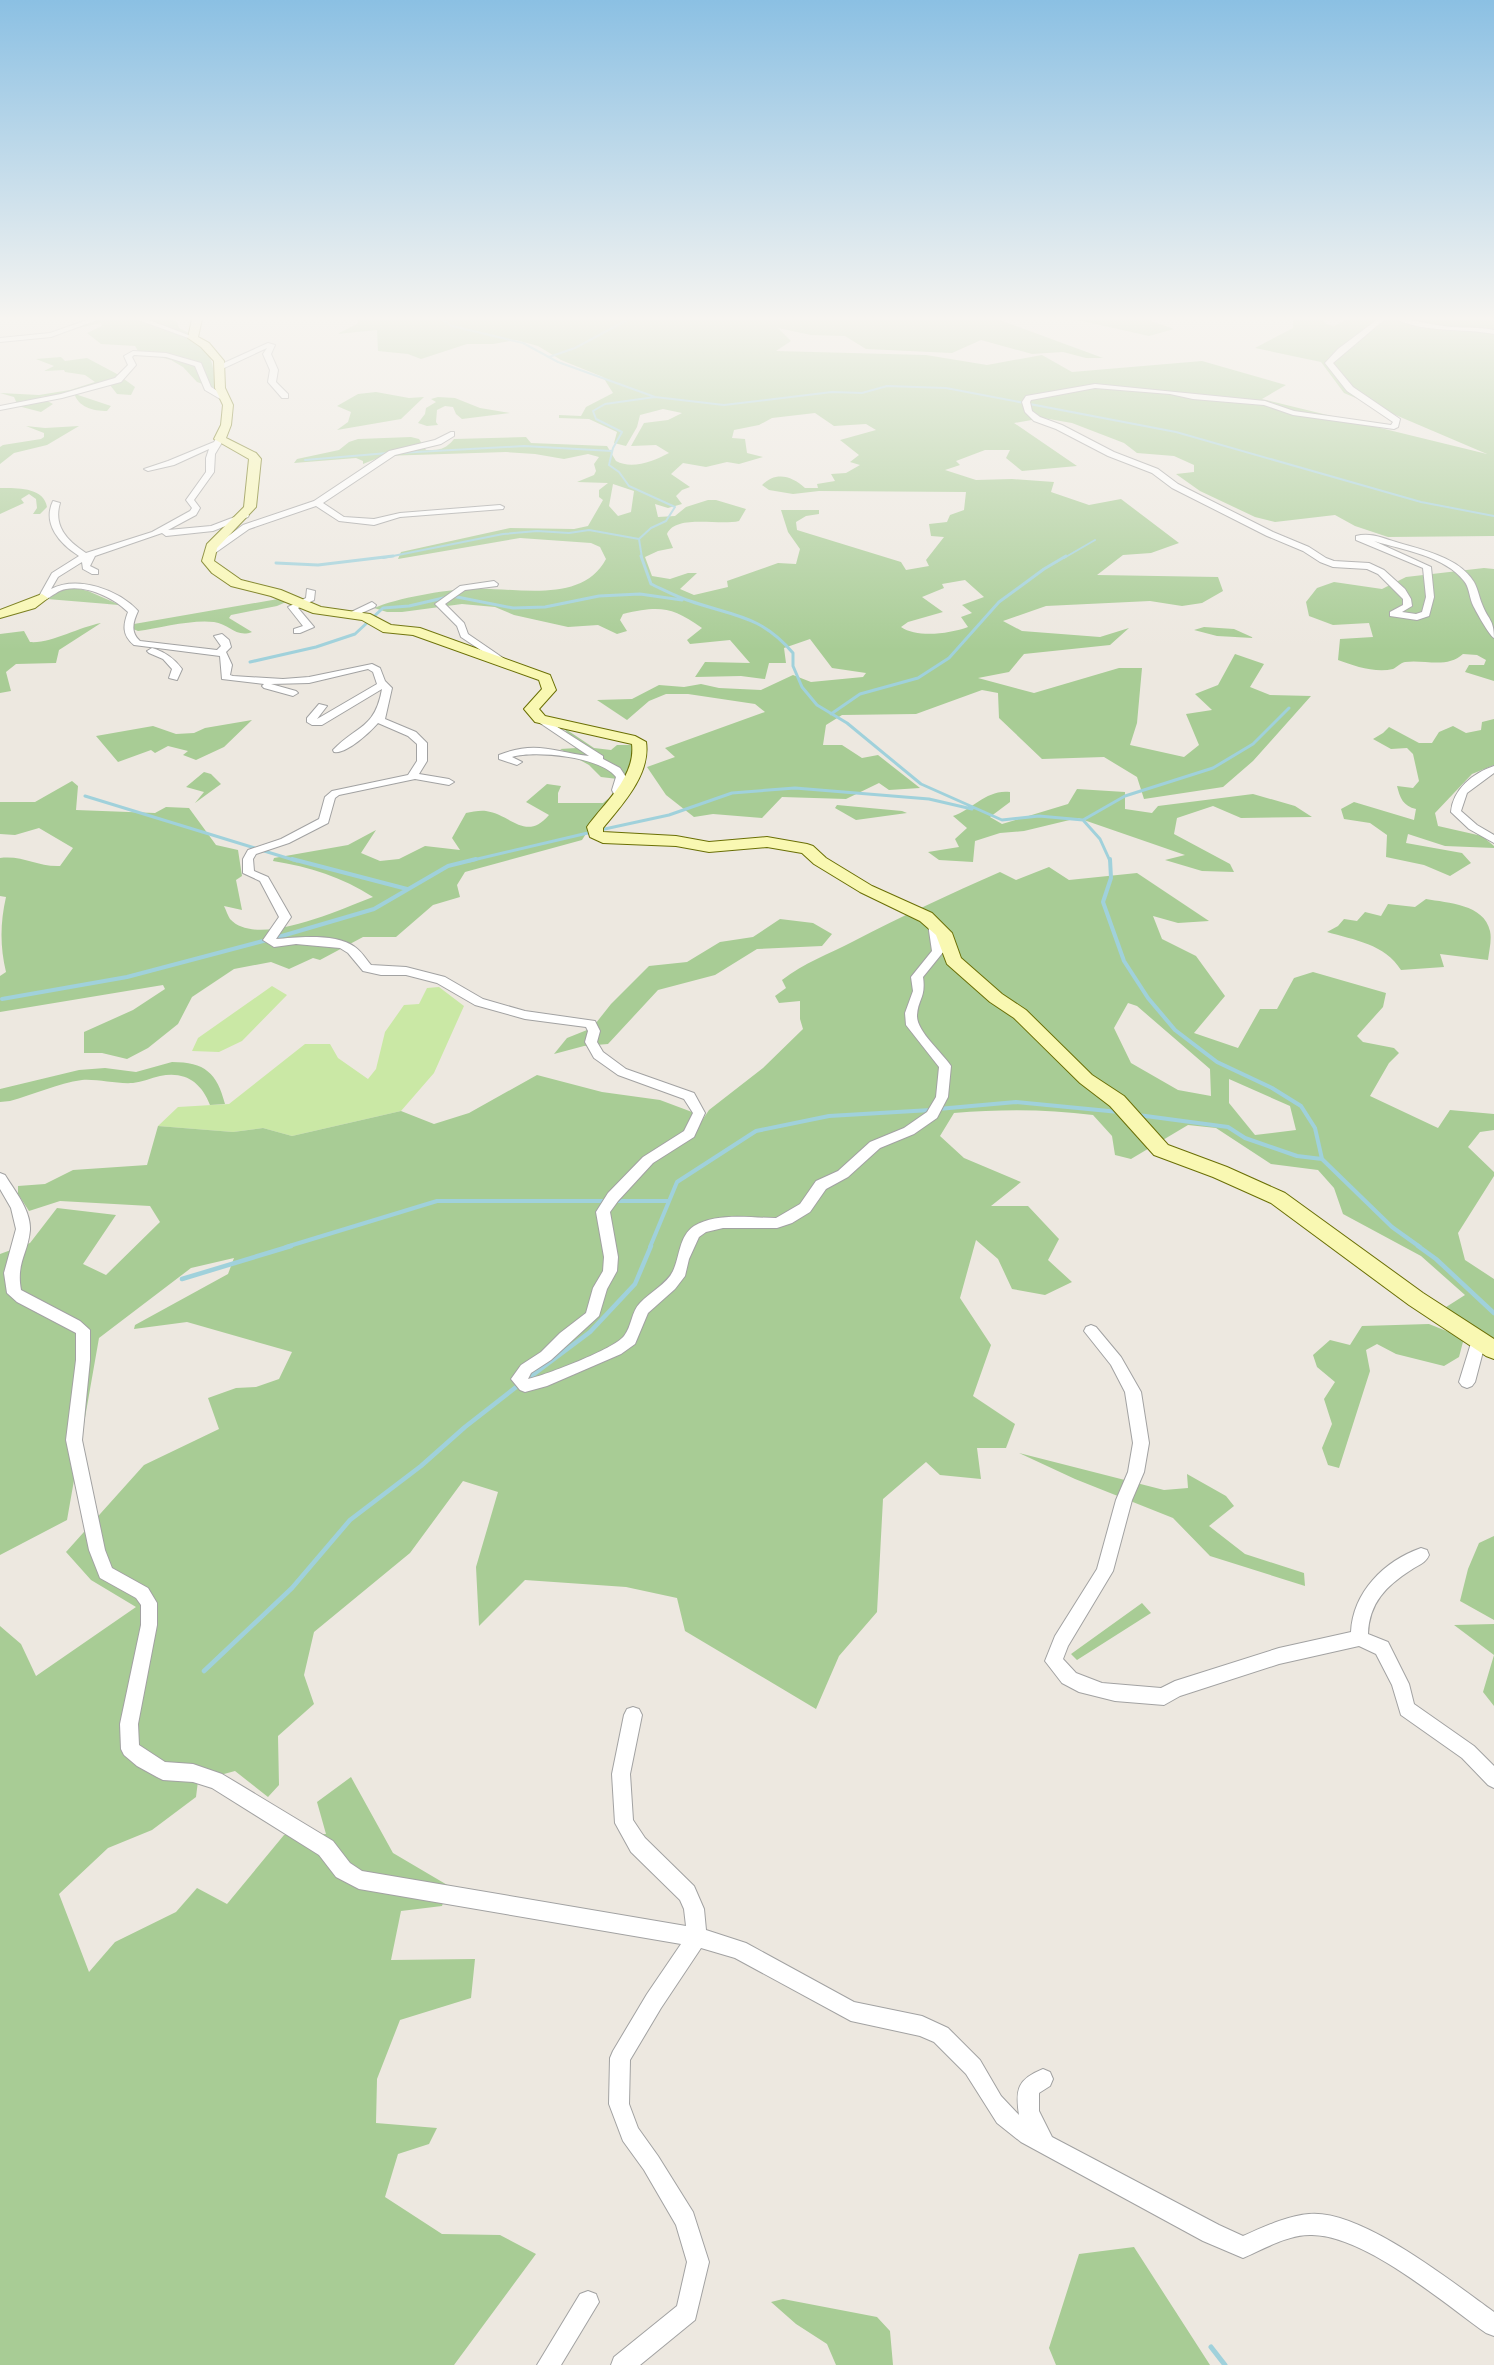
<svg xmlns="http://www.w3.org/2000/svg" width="1494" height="2365" font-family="Figtree,sans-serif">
	<rect width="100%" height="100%" fill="#ede8e0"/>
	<path fill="#cae8a5" d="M272 986 287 995 242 1041 219 1052 192 1051 198 1038Z
		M439 987 464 1006 434 1073 401 1111 292 1136 263 1128 233 1132 158 1126 178 1107 229 1104 305 1044H330L338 1058 368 1079 376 1069 385 1032 404 1005 419 1004 427 988Z"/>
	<path fill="#a8cc95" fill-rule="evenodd" d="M99 319H170L177 322 179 328 189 333 190 338C213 353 214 363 214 388L197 382 183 367 171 360 138 351 135 346 101 344 87 333 102 326 101 323 69 330Z
		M359 319H997L1103 358H1086L1063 352 1032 354 981 340 952 353 866 349 845 336 811 335 778 328 791 341 776 351 926 355 987 365 1042 355 1072 372 1202 361 1286 385 1262 399 1487 454 1344 393 1321 362 1255 348 1293 328V319H1323L1326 324 1334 326 1348 319H1494V536L1388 537 1355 526 1335 515 1275 522 1255 517 1200 491 1176 474 1194 472V465L1174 456 1137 453 1124 443 1072 423 1043 418 1014 423 1077 466 1022 471 1006 458 1010 450H985L956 461 960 465 945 470 976 480 1012 479 1054 482 1051 492 1089 505 1121 499 1179 543 1151 553 1123 555 1097 575 1218 577 1223 591 1202 603 1182 606 1150 601 1046 606 1003 621 1022 631 1100 637 1129 628 1110 645 1024 654 1009 672 978 678 1034 693 1119 668H1142L1137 723 1130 745 1184 757 1199 745 1186 714 1212 710 1195 694 1218 685 1235 654 1264 664 1250 687 1270 695 1311 696 1253 761 1223 787 1144 799 1137 777 1104 757 1042 759 999 718 998 693 982 690 916 714 842 715 826 725 823 745H842L862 758 878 755 920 788 889 790 879 783 846 799 782 797 762 818 713 814 694 817 666 795 647 767 675 757 665 748 765 712 755 704 688 694H666L649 701 627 720 597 700 632 699 659 685 684 687 701 684 719 688 761 690 793 675 811 682 863 677 866 673 832 668 810 639 784 648 786 663H769L765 679 741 676 695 677 705 662 750 663 730 640 690 644 687 640 702 628C671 606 659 606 623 614L620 620 627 631 617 634 598 625 568 627 514 615 495 607 462 604 402 612H387L374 608C398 598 443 590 469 589 513 586 581 606 606 559L600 547 591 543 520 538 398 559 401 552 510 528 574 529 588 526 603 500 599 497V490L608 483 577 482 594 475 596 471 594 464 599 457 588 454 564 459 535 454 506 452 383 456 363 464V461L356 458 294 463 297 459 339 450 349 442 358 439 411 437 419 439 426 450C439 450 445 450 454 439L526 437 531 443 607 446 616 461C632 470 654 461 669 453L656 445 631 446 644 423 668 420 682 413 663 409 640 415 637 427 626 446 614 443 617 432 589 419 559 418V415L581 416 586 407 613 393 603 377 561 360 538 346 516 340 493 344H467L421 359 408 354 378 351 377 330 337 334 357 324ZM815 413 834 426 866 424 876 430 840 440 859 455 850 462 860 465 846 473 831 474 835 481 817 484 818 488H805C792 476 776 471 762 485L769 490 793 494 819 491 966 492 964 510 950 515 947 522 929 524 931 536 944 537 926 560 929 566 906 570 901 562 797 530 796 522 806 516 819 514V510H781L788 532 800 549 796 564 778 563 727 581 728 587 694 595 680 589 697 573H688L670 579 652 576 645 557 658 551 673 548 667 534C676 514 719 526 739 521L746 509 716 500H708L686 507 675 516 658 517 655 504 668 508 682 504 676 496 682 490 690 487 671 474 683 463 706 467 727 462 739 464 763 457 747 453 745 439 732 438 734 430 759 425 772 418ZM613 484 634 491 631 512 618 516 609 506ZM965 580 984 597 962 605 972 613 961 617 968 627C949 634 917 638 901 627L908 622 943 612 922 597 944 588 942 584Z
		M1073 319H1146L1174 329 1149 336Z
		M61 357 65 361 87 358 117 374 135 387 131 395 117 394 110 385 75 394 111 406 107 411C93 411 78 407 74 393L40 397 53 404 41 412 18 406 14 397 0 393 39 395 70 390 95 382 85 375 65 372 64 370 44 371 54 366 36 359Z
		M376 392 409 398 424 397 401 419 337 430 348 422 351 412 337 406 358 394Z
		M438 397 455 398 480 408 510 413 462 419 456 414 453 407 445 406 437 410 436 422 438 425 427 426 418 423 425 414 426 408 436 402 431 399Z
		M26 426 45 428 79 426 47 445 14 453 0 464V447L3 445 41 439 44 437V433Z
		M0 488C16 488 44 487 47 507L40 514H33L37 508 36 499 29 494 21 499 24 503 0 514Z
		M1484 568 1494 569V681L1465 672 1469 665H1484L1486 660 1477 655 1463 654C1447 669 1424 659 1405 662 1400 663 1397 667 1393 669 1375 673 1354 666 1338 660L1340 639 1373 637 1369 623 1333 625 1309 616 1306 602 1317 588 1334 582 1382 589 1406 577Z
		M71 587 88 591 120 605 47 599 63 588Z
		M278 599 286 602 277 606 231 615 229 618 252 632C236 638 229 624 214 622 193 619 159 628 138 631L133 629 134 624Z
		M101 623 59 650 56 663 16 664 6 672 11 691 0 693V634L24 631 30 642C50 644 79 627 101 623Z
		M1204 627 1234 629 1254 638 1217 636 1194 630Z
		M1494 719V765L1472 774 1435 813 1438 826 1482 836 1494 846V848L1445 846 1408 834 1406 843 1462 853 1471 863 1450 876 1424 865 1386 857 1387 835 1370 823 1344 819 1341 809 1354 802 1414 820 1416 809C1403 806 1400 798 1397 786L1413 788 1419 781 1413 754 1407 748 1391 749 1373 739 1383 733 1389 727 1419 743H1432L1439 732 1453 726 1466 733 1481 730 1482 722Z
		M252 720 224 747 196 760 183 755 188 751 168 746 155 753 151 750 118 762 96 736 153 726 176 734 194 733 205 728Z
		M564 728 594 748 611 750 617 745H635L636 749 626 780 601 777 589 765 560 749 577 748Z
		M204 772 211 774 221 784 195 803 204 792 186 787Z
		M72 781 78 786 76 810 155 813 166 807 189 808 216 845 238 850 242 876 236 880 242 910 224 906C226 910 228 916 230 919 257 949 343 908 373 897 342 877 310 867 273 861L274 858 348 845 376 830 361 853 380 861 399 859 425 846 460 850 452 838 466 813C472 812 480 810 486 811 512 815 526 842 549 815L526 802 547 784 561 786 558 793V803H603L609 798 582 840 465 872 457 885 460 897 433 905 396 937H363L320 960 313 958 289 969 271 962 234 969 192 997 178 1024 148 1048 127 1059 102 1053H84V1032L133 1010 165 989 163 985 0 1012V976L6 972C0 947 0 923 6 897L0 896V858C23 855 37 867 60 866L73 848 39 828 15 835 0 834V802H35Z
		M1077 789 1125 792V809L1152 813 1158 806 1253 794 1295 806 1312 817 1241 818 1213 806 1177 818 1174 834 1230 864 1234 872 1202 871 1165 860 1185 855 1078 818 1024 831 1000 833 975 841 973 862 939 860 928 852 959 847 955 839 967 828 953 816C973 809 987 789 1010 792V802L990 817 1002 824 1068 804Z
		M837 805 902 811 907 813 856 820 835 808Z
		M1049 867 1069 880 1137 873 1209 921 1178 923 1153 916 1162 939 1196 956 1225 996 1194 1033 1238 1048 1260 1009H1277L1294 978 1313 972 1386 993 1383 1007 1357 1036 1363 1042 1394 1048 1399 1053 1389 1063 1370 1096 1438 1128 1450 1110 1494 1114V1130L1480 1132 1468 1147 1494 1172V1176L1458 1233 1465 1260 1494 1279V1338L1443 1309 1465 1295 1421 1256 1343 1214 1334 1188 1318 1170 1271 1164 1216 1128 1188 1125 1131 1159 1115 1155 1112 1136 1093 1115C1047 1109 1001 1109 954 1113L940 1136 964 1158 1021 1182 991 1206H1028L1059 1239 1048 1260 1072 1282 1045 1295 1012 1289 998 1259 976 1240 960 1298 991 1345 973 1396 1015 1424 1006 1448H977L981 1479 940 1475 926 1462 883 1499 877 1612 839 1656 816 1709 685 1631 677 1598 626 1587 525 1580 479 1626 476 1567 498 1492 463 1481 410 1553 314 1632 304 1675 314 1704 278 1736 279 1785 268 1797 235 1771 198 1781 196 1797 152 1830 108 1848 59 1894 89 1972 115 1942 176 1912 197 1888 227 1904 284 1835 326 1834 317 1802 351 1777 393 1853 449 1886 442 1906 401 1911 391 1960 475 1959 471 1998 400 2020 377 2079 376 2123 437 2128 429 2144 398 2154 385 2197 442 2234 500 2235 536 2254 454 2365H0V1626L21 1644 36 1676 136 1607 91 1580 66 1552 144 1465 219 1429 208 1398 236 1388 256 1387 279 1379 292 1352 187 1322 134 1329 135 1325 228 1274 234 1258 191 1268 99 1338 67 1520 0 1555V1254L30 1243 57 1208 116 1215 83 1264 106 1275 160 1222 150 1206 60 1201 29 1211 18 1194V1186L45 1184 73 1170 147 1165 158 1126 233 1132 263 1128 292 1136 401 1111 434 1124 469 1113 537 1075 602 1092 660 1100 692 1112 693 1134 709 1110 763 1068 803 1029 800 1019V1001L779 1003 775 996 786 988 782 980C804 963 829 954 854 941 902 916 950 894 1000 872L1016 880ZM1128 1003 1137 1006 1210 1069 1211 1096 1178 1090 1131 1063 1114 1028ZM1229 1079 1290 1106 1296 1130 1255 1135 1229 1103Z
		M1426 899C1448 903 1484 904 1490 931 1492 940 1489 951 1488 960L1440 954 1444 967 1401 970C1385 944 1354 940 1327 932L1338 926 1344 919 1357 921 1365 912 1381 916 1388 904 1415 907Z
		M780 919 813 923 832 934 822 946 757 949 715 975 658 990 608 1044 584 1046 554 1054 567 1038 592 1028 611 1004 649 966 687 962 720 942 753 937Z
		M172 1062C205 1062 217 1073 225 1104L210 1105C201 1082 185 1071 160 1076 151 1078 142 1082 133 1083 115 1084 99 1079 82 1080 58 1083 33 1095 10 1101L0 1102V1089L79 1070 105 1068 136 1072Z
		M1429 1324 1464 1338 1459 1357 1444 1366 1396 1354 1377 1344 1366 1350 1370 1371 1339 1468 1328 1465 1322 1448 1332 1424 1324 1399 1335 1382 1317 1367 1313 1355 1330 1340 1350 1345 1362 1326Z
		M1019 1453 1164 1490 1188 1488 1187 1474 1226 1496 1234 1506 1209 1526 1245 1554 1304 1573 1305 1586 1210 1556 1173 1518 1075 1479Z
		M1494 1536V1620L1460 1601 1468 1569 1479 1543Z
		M1142 1603 1151 1613 1077 1660 1071 1654Z
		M1494 1624V1706L1483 1692 1494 1655 1454 1625Z
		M1134 2247 1210 2365H1056L1049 2348 1079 2254Z
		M783 2299 877 2317 890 2331 893 2365H836L827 2344 796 2324 771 2302Z"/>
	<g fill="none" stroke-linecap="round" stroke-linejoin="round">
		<path stroke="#a0d1db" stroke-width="2" d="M441 319 452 326 523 343 558 362 655 397 724 405 832 392 862 393 887 386 946 388 1176 432 1421 502 1494 516
			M549 357 575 348 629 319
			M399 453 524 446 612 451
			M305 460 388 453
			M383 558 503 534 537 531 569 533 589 530 639 539
			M642 558 639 539 651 528 666 521 675 507 629 486 619 472 609 465 613 448 622 432 596 419 593 411 605 404 655 397
			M1064 558 1095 540"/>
		<path stroke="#a0d1db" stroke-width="3" d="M641 556 651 584C664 590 677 597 690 601 733 616 761 615 793 653V666L802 687 817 705 847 723 921 784 1002 820 1039 816 1083 820 1100 839 1110 861
			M276 563 318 565 393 556
			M250 662 316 647 355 634 383 608 409 606 452 596 513 608 545 607 599 596 640 594 682 600
			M831 714 860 694 918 678 949 658 999 602 1044 569 1066 556
			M85 796 297 861
			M1083 820 1125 796 1213 768 1253 744 1289 708
			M600 830 669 815 732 793 795 788 929 799 972 809
			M469 861 592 832"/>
		<path stroke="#a0d1db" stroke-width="4" d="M292 859 407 889
			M1110 859 1111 878 1103 902 1124 961 1148 998 1175 1030 1217 1062 1272 1088 1301 1106 1315 1128 1322 1159 1392 1227 1420 1247
			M275 938 374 909 448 866 476 859
			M2 999 127 977 267 940
			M938 1109 1016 1102 1119 1112
			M1138 1115 1228 1127 1245 1138 1297 1156 1322 1159
			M614 1201H668
			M286 1247 437 1201H607
			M650 1247 677 1182 756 1131 829 1116 931 1110"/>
		<path stroke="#a0d1db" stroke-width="4.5" d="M1418 1246 1436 1259 1494 1313
			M182 1279 291 1246
			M526 1380 590 1332 635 1284 651 1246
			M204 1671 292 1588 350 1520 421 1466 465 1427 520 1384"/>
		<path stroke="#a0d1db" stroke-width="5" d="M1211 2347 1225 2365"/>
		<defs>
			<path id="street" d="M90 319H100L51 337 0 342V338L50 333Z
				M136 319H146L196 338 191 339Z
				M1378 319H1385L1333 363 1353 387 1400 419 1398 427 1394 429 1293 415 1264 405 1193 399 1170 394 1095 388 1031 400 1030 402 1032 411 1040 417 1062 425 1114 452 1158 469 1178 484 1273 532 1309 547 1326 558 1334 561 1369 563 1384 570 1405 589 1411 599 1412 606 1402 612 1416 614 1422 612 1426 597 1423 568 1356 540V536C1370 532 1383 538 1396 542 1422 550 1459 557 1474 582 1478 589 1479 597 1482 604 1488 620 1494 619 1494 638 1489 635 1475 610 1472 603 1469 595 1469 587 1464 581 1445 556 1403 550 1374 541L1431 567 1434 597 1429 616 1417 620 1390 616V612L1403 605V599L1378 574 1367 569 1333 567 1320 562 1303 551 1267 536 1172 488 1152 473 1108 456 1056 429 1034 421 1025 412 1022 402 1026 396 1095 384 1265 401 1294 411 1391 425 1393 422 1347 391 1325 363 1338 349Z
				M1396 319C1415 319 1433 326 1452 327 1466 328 1479 327 1494 330V334C1463 328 1424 333 1396 319Z
				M268 343 275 345 271 354 278 370 276 382 288 394V398H282L268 382 270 370 263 354 267 348 222 369 215 367Z
				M133 351 166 353 201 363 211 387 229 398 222 400 205 390 195 366 166 357 134 355 132 357 136 365 121 382 62 398 0 410V406L61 394 115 378 128 365 124 356Z
				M451 432H454V436L441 444 395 455 323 503 344 517 374 519 400 513 500 505 504 507 503 509 400 517 374 525 339 521 316 506 249 529 215 553 208 551 243 525 314 501 389 451 435 440Z
				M217 437 224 439 215 454 214 472 194 500 200 508 196 515 168 530 211 526 245 513 249 515 248 517 213 531 166 536 162 533 95 556 90 566 98 570V574H92L83 569 82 562 58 577 51 589C78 575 119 590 138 611 133 622 130 632 140 641L217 650 221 646 214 636 222 634 229 640 231 647 226 652 232 665 230 675 233 676 283 679 309 677 372 664 380 668 385 681 392 688 385 719 416 732 427 743V761L419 774 449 779 454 782 449 785 415 779 339 795 335 798 328 823 289 843 256 854 253 859 254 871 268 877 291 917 276 939C297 937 337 933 355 947 361 951 366 959 371 965L406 967 445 977 483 999 525 1011 595 1021 600 1031 597 1042 603 1052 626 1069 694 1093 705 1113 694 1137 653 1163 618 1201 610 1212 618 1257 617 1271 607 1289 599 1316 551 1360 531 1373 528 1379C546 1375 614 1349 624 1336 632 1326 631 1312 640 1303 650 1292 667 1284 673 1271 680 1256 679 1236 694 1226 717 1212 751 1218 776 1218L800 1204 816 1181 838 1171 870 1142 904 1128 927 1112 936 1097 939 1067 906 1025 905 1013 913 991 911 977 932 951 928 924 934 920 940 924 944 951 923 977C926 998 918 999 917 1015 916 1031 942 1052 951 1066L948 1097 937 1118 914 1134 880 1148 848 1177 826 1189 810 1212 792 1223 777 1228H723L706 1232 699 1237 689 1259 685 1276 675 1289 648 1313 635 1344 621 1354 547 1386 525 1392 520 1390 511 1379 521 1365 541 1352 560 1333 586 1313 593 1288 603 1271 604 1257 596 1212 608 1193 643 1157 684 1131 693 1113 684 1099 618 1075 594 1058 585 1042 588 1031 586 1027 525 1019 475 1005 437 983 406 975H381L363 971 348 953 340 948 296 944 274 947 263 940 279 917 260 881 243 873V859L248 850 281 839 319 819 325 797 332 791 408 775 417 761V744L408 736 378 723C370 732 347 754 334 752L333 750C357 725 375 729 382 689L322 725H312L307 722V718L319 704 327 706 317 719 377 684 373 672 368 669 309 683 271 684 296 691 298 693 293 696 264 688 262 686 264 684 222 679 220 656 134 645C122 635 123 625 128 612 114 598 87 585 66 589 59 590 52 596 45 600L38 598 52 573 79 556C60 544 42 524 53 501L60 503C53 526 67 541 86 553L152 532 190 511 192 508 186 500 206 472V458L209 449 174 465 148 471 144 469 168 461 214 442Z
				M494 581 498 584 497 586 465 590 445 604 464 623 468 634 506 660V664L503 665 461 637 457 626 435 604 460 586Z
				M307 589 315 591 314 600 298 608 314 627 300 633H294V629L303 626 288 607 306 598Z
				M372 602 376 605 375 607 355 616 347 614Z
				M152 648C165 652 174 658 182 669L177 680 169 678 172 669 163 659 149 653 147 651Z
				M540 716 603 756V759L620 768 626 777 623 796H615L612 790 616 777C601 757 536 750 512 757L522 762 517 765 499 759V755C536 740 554 752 589 756L537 721 535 719Z
				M1494 766V773L1467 793 1461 811 1477 825 1494 835V843L1469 829 1451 812C1453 789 1473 773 1494 766Z
				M0 1173 5 1175C14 1190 31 1210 30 1230 28 1254 16 1262 21 1290L80 1321 90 1330V1360L82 1440 105 1550 112 1568 148 1588 157 1603V1625L138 1724 139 1745 165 1762 193 1764 222 1774 333 1841 350 1863 362 1871 686 1926 684 1909 680 1900 631 1852 615 1823 612 1774 624 1715 627 1709 633 1707 639 1709 642 1715 630 1774 633 1820 645 1838 694 1886 704 1909 706 1930 746 1943 854 2002 922 2016 948 2028 980 2060 1001 2096 1019 2115C1015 2089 1018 2079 1043 2069L1050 2072 1053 2079 1050 2086 1039 2093V2111L1052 2137 1219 2225 1243 2236C1264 2227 1286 2216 1309 2214 1361 2209 1452 2282 1494 2312V2336L1486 2333C1442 2302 1366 2236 1312 2235 1289 2234 1264 2249 1243 2258L1203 2241 1021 2142 997 2123 966 2074 934 2042 920 2036 851 2021 735 1958 701 1948 661 2008 630 2060 629 2104 638 2128 658 2156 693 2212 709 2262 695 2320 640 2365H611L614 2357 677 2306 687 2262 676 2225 644 2170 623 2141 609 2104 610 2058 613 2051 647 1994 681 1944 359 1889 336 1877 319 1855 212 1788 193 1782 163 1780 157 1777 137 1766 124 1755 121 1749 120 1724 141 1625V1605L136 1598 100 1578 89 1550 66 1440 76 1360V1333L17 1302 7 1293 4 1273 16 1229 11 1208 0 1189Z
				M1091 1325 1096 1327 1121 1357 1141 1392 1149 1443 1144 1472 1132 1500 1113 1571 1068 1646 1063 1659 1076 1673 1102 1683 1161 1688 1175 1681 1279 1648 1351 1632C1353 1592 1384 1561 1421 1548L1427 1550 1429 1555C1426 1563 1418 1565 1411 1570 1386 1586 1369 1603 1368 1634L1388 1642 1409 1684 1414 1704 1474 1746 1494 1766V1788L1488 1785 1462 1758 1401 1715 1392 1685 1376 1654 1359 1646 1279 1664 1180 1696 1164 1705 1115 1701 1079 1692 1062 1683 1045 1661 1055 1636 1097 1569 1116 1500 1128 1472 1133 1443 1125 1392 1111 1365 1084 1331 1086 1327Z
				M1479 1334 1484 1336 1486 1340 1475 1382 1472 1386 1467 1388 1462 1386 1459 1382 1472 1340 1474 1336Z
				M588 2291 596 2294 599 2302 561 2365H537L580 2294Z"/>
			<path id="secondary" d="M192 319H202L198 337 209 343 224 361 225 388 233 405 231 425 226 438 256 453 261 459 256 507 217 548 214 561 241 580 281 590 321 607 370 614 391 625 420 628 550 675 556 690 539 709 545 716 635 736 646 742C651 774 622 805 603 828V832L676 836 709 842 767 837 807 844 813 846 826 858 872 886 932 913 952 933 961 958 1002 994 1026 1010 1092 1075 1124 1096 1168 1145 1227 1167 1285 1193 1423 1293 1494 1339V1359L1486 1356 1409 1305 1271 1203 1213 1177 1154 1155 1110 1106 1080 1083 1014 1018 990 1002 947 964 936 935 920 921 860 892 814 864 802 853 767 847 709 852 676 846 603 843 590 837 587 827C604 803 636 777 632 744L535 722 524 709 542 689 539 680 413 635 383 632 362 620 313 613 271 596 231 586 212 573 202 561 207 544 244 507 249 459 214 439 221 425 223 405 215 388 214 361 201 347 188 338Z
				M42 594 48 598 35 608 0 618V610Z"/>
		</defs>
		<use href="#street" stroke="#a2a2a2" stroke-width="2"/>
		<use href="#secondary" stroke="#6a6f05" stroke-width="2"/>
		<use href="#street" fill="#fff" fill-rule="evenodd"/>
		<use href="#secondary" fill="#f9f8b2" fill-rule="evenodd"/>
	</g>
	<linearGradient id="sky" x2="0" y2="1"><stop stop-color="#8bc0e3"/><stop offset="0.49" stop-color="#f7f5f1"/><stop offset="1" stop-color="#f7f5f1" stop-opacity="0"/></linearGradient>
	<rect width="1494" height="650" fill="url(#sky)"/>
</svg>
